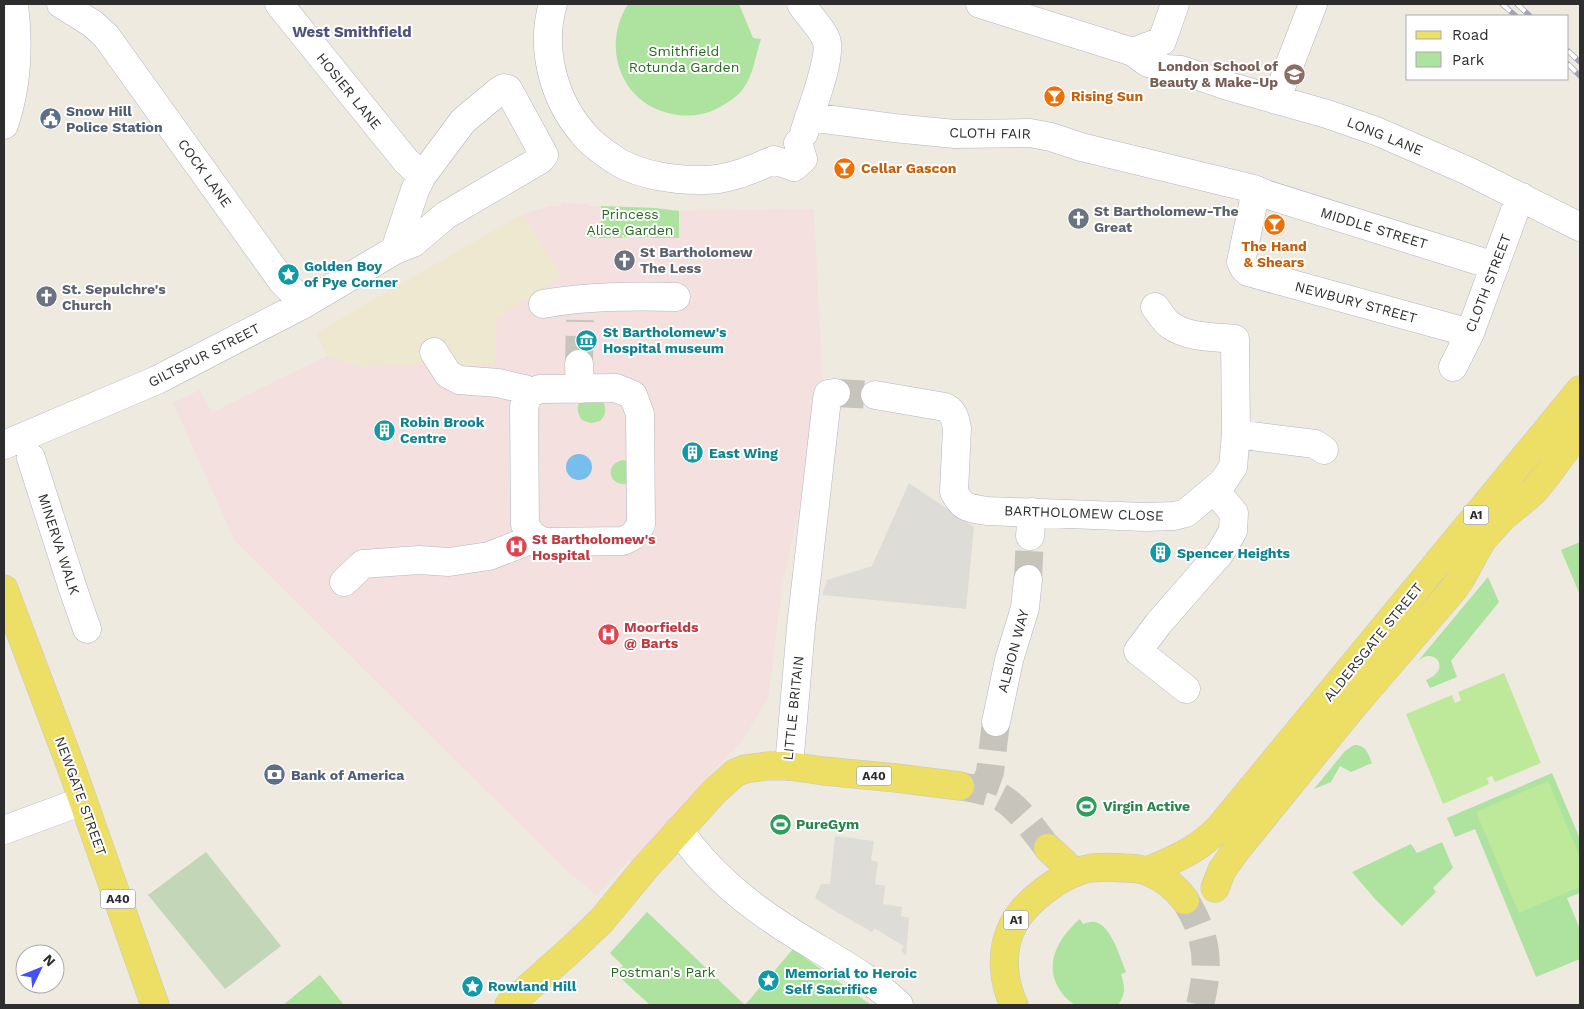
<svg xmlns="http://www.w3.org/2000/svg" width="1584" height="1009" font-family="'Work Sans',sans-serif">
	<rect width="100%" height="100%" fill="#eeeae0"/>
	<path fill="#eee8d0" d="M528 212 704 375 330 379 327 356 316 333 522 214Z"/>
	<path fill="#f4e0de" d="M561 203 588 204 589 206 655 208 679 211 814 209 822 377 806 478 782 586 768 698 742 741 713 771 635 863 629 860 597 895 566 870 235 541 173 403 200 390 211 413 327 356 360 367 419 365 430 358 458 365H495L496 318 562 277 522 214 551 206H561Z"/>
	<path fill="#ade29f" d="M628 4H739L753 38 761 39C755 56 754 74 743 89 736 98 726 104 716 109 702 116 687 117 672 114 620 104 601 46 628 4Z
		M601 206 655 208 679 211V238H651V235H648V237L639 238V235L638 234 637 237H624V235H622V238H613V236H611V238H599V235L597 236 596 238 586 236V230H601Z
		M601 399C607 407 607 414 600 421L591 423 582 420C577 413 576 407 581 400Z
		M623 460 630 462 629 483C609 489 603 464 623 460Z
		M1580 542V595L1561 550Z
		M1488 577 1499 602 1451 661 1457 677 1430 688 1426 680C1453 669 1434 646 1418 661Z
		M1354 745C1366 745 1368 753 1372 763L1351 772 1340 766 1331 782 1314 789 1345 751Z
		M1552 773 1580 839V893L1567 898 1580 929V959L1536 977 1475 829 1455 837 1447 818Z
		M1442 842 1453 868 1433 888 1436 892 1402 926 1375 899 1352 872 1411 844 1417 853Z
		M647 912 745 1005 793 949 871 1005H650L615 973 623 966 610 953Z
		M1080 919 1083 924C1087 923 1091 921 1095 922 1111 925 1120 957 1126 972L1121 974C1125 987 1126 994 1118 1005 1109 1005 1083 1007 1076 1005 1069 1002 1063 995 1059 989 1043 963 1060 936 1080 919Z
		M320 975 344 1005H283Z"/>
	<path fill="#c3d7b8" d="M206 852 281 946 225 989 148 895Z"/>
	<path fill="#bee99b" d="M1504 673 1541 763 1495 782 1492 776 1487 778 1489 784 1443 804 1406 714 1452 695 1455 703 1461 700 1458 692Z
		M1548 781 1580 857V887L1519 913 1476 812Z"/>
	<path fill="#dedcd7" d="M909 483 974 527 966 609 822 595 827 580 872 566Z
		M835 836 874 841 871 860 878 862 875 884 885 886 883 904 902 907 901 916 909 918 906 955 901 951 904 946 887 936 875 928 872 932 833 910 815 898 821 884H830Z"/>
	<path fill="#77beec" d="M566 467a13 13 0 1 1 26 0a13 13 0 1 1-26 0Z"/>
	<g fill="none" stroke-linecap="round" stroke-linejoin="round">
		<path stroke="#c7c4bc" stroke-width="28" stroke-dasharray="28 14" stroke-linecap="butt" d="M579 364 580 320
			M836 393 875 395
			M1028 579 1030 536
			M983 791 990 772 996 722"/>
		<path stroke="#c7c4bc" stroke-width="28" stroke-dasharray="28 14" stroke-linecap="butt" d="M960 786C974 789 989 791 1002 798 1021 810 1034 831 1048 848
			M1185 900C1208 937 1210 964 1200 1005"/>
		<defs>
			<path id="minor" d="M61 4 93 24 106 36 282 281 304 304
				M279 4 406 161 422 176
				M553 4C540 47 553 98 582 132 591 144 607 155 620 163 641 175 674 180 698 180 726 181 749 171 774 160L794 167 803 159 798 143
				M801 4C808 15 820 26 826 39 833 56 810 113 804 133
				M980 4 1133 52 1148 63 1167 69 1181 70 1228 86 1327 114 1376 131 1468 171 1580 227
				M1133 52 1162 41 1175 4
				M1276 100 1313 4
				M809 117 894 128 955 134 1030 133 1051 137 1081 147 1254 189 1265 194 1495 266
				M4 125C17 87 19 44 14 4
				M1254 189 1255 195 1241 262 1244 268 1248 272 1470 333
				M543 304C587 296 631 296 676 297
				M434 352 448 374 459 380 498 383 524 389 528 395
				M579 364 580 389
				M1453 367 1470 333 1514 213 1522 197
				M616 388 633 395 640 414 641 525 633 536 623 541 543 542 532 535 525 525 524 407 528 395 539 389Z
				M875 395 945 407C954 412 955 418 957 428L954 492C963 509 969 508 987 511L1145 517 1174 516 1186 513 1223 482 1233 467 1236 434 1235 339C1215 337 1188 338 1170 325 1164 321 1160 313 1155 307
				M1236 434 1315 444 1324 450
				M4 445 157 380 304 304 395 250 413 243 446 215 540 160 544 155 508 89 504 88 499 91 463 121 422 176 415 190 395 250
				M31 458 73 589 87 629
				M1030 536 1032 512
				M344 582 363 564 419 560 449 562 489 556 525 542 532 535
				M1186 689 1138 651 1158 624 1220 553 1233 531 1234 513 1215 491
				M996 722 1009 660 1025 608 1028 579
				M789 766 801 627 827 399 828 394 836 393
				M4 830 83 801
				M679 830C707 871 747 904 788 930 825 954 868 975 899 1005"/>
			<path id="major" d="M4 589 73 772 155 1005
				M1048 848 1075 873
				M1148 871C1177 858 1198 850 1220 827L1580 390
				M1215 888 1222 870 1237 849 1354 705 1452 591 1460 580 1482 540 1502 518 1533 492 1547 475 1580 430
				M509 1005 576 945 602 920 645 868 715 791 735 773 745 769 766 766H789L824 771 896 778 960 786
				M1014 1005C1003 981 1000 952 1012 927 1024 901 1064 872 1092 868 1102 867 1113 867 1123 868 1132 868 1142 869 1149 872 1164 878 1176 888 1185 900"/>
		</defs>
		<use href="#minor" stroke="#b3b4c0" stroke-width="29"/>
		<use href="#major" stroke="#c8c8c8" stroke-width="29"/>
		<use href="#minor" stroke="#fff" stroke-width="28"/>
		<use href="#major" stroke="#edde66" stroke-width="28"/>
		<defs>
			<path id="rail" d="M1502 4 1516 16
				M1517 4 1530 16
				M1568 51 1580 62
				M1568 64 1580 76"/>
		</defs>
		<use href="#rail" stroke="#a3a3b6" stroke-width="5.5"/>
		<use href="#rail" stroke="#fff" stroke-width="4" stroke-dasharray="11" stroke-linecap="butt"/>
	</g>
	<defs>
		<symbol id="university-disc" viewBox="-11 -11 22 22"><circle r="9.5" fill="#8d6e63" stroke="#fff"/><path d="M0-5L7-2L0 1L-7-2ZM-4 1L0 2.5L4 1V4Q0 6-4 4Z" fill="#fff"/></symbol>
		<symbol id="bar-disc" viewBox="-11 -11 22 22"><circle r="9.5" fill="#e8710a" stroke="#fff"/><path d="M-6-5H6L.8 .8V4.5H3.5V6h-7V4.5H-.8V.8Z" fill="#fff"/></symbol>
		<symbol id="civic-disc" viewBox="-11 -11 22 22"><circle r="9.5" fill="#5c6f8a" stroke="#fff"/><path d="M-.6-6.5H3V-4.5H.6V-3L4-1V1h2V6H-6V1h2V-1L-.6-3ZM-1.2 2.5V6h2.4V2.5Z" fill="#fff"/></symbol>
		<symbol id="church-disc" viewBox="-11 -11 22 22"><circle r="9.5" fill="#6b7280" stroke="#fff"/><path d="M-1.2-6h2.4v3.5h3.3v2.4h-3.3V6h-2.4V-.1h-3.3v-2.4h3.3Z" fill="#fff"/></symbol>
		<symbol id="sight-disc" viewBox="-11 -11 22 22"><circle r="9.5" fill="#0f9aa8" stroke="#fff"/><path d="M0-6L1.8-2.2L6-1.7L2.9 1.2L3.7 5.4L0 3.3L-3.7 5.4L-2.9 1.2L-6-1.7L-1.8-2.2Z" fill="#fff"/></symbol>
		<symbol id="museum-disc" viewBox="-11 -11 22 22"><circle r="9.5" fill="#0f9aa8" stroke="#fff"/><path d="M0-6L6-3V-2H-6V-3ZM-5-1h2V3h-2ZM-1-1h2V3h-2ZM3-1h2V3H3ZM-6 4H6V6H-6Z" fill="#fff"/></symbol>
		<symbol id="building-disc" viewBox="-11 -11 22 22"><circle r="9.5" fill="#0f9aa8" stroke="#fff"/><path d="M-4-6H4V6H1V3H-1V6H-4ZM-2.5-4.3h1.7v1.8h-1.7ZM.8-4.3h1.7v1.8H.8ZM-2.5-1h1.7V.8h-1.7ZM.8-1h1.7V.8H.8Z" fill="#fff"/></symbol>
		<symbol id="hospital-disc" viewBox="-11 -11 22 22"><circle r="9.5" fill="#e0444e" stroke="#fff"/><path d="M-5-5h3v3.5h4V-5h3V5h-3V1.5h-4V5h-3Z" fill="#fff"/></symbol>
		<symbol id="bank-disc" viewBox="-11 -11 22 22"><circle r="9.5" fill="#5c6f8a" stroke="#fff"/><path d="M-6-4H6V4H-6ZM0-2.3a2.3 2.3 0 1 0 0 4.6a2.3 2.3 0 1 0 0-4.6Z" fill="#fff"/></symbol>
		<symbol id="stadium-disc" viewBox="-11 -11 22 22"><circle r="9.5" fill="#2e9e5b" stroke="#fff"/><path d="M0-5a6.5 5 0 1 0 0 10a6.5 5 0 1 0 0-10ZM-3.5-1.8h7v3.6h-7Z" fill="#fff"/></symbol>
	</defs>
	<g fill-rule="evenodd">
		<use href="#university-disc" x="1282" y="62" width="25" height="25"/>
		<use href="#bar-disc" x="1042" y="84" width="25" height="25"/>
		<use href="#civic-disc" x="38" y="106" width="25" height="25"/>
		<use href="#bar-disc" x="832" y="156" width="25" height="25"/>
		<use href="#church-disc" x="1066" y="206" width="25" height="25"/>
		<use href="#bar-disc" x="1262" y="212" width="25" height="25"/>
		<use href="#church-disc" x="612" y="248" width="25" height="25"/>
		<use href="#sight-disc" x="276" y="262" width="25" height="25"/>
		<use href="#church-disc" x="34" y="284" width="25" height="25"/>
		<use href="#museum-disc" x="574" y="328" width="25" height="25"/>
		<use href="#building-disc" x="372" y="418" width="25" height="25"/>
		<use href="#building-disc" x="680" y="440" width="25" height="25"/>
		<use href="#hospital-disc" x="504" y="534" width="25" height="25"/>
		<use href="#building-disc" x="1148" y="540" width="25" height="25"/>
		<use href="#hospital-disc" x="596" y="622" width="25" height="25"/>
		<use href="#bank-disc" x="262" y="762" width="25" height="25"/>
		<use href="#stadium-disc" x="1074" y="794" width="25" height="25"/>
		<use href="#stadium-disc" x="768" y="812" width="25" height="25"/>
		<use href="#sight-disc" x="756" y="968" width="25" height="25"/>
		<use href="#sight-disc" x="460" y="974" width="25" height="25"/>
	</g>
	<g text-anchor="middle" stroke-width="4" stroke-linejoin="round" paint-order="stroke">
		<g fill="#fff" stroke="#6c6c6c" stroke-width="1">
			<rect x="1463.5" y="505.5" width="25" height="19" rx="4"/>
			<rect x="856.5" y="766.5" width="35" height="19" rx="4"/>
			<rect x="100.5" y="889.5" width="35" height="19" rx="4"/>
			<rect x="1003.5" y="910.5" width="25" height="19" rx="4"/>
		</g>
		<g font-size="12" font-weight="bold" fill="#2d2d2d">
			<text x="1476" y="519">A1</text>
			<text x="874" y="780">A40</text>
			<text x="118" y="903">A40</text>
			<text x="1016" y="924">A1</text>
		</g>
		<g font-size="14" fill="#246a1d" stroke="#fff">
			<text x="684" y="56">Smithfield<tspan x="684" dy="16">Rotunda Garden</tspan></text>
			<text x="630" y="219">Princess<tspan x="630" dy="16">Alice Garden</tspan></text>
			<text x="663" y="977">Postman's Park</text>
		</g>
		<g font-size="14" font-weight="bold" fill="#785e54" stroke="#fff" text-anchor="end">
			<text x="1278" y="71">London School of<tspan x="1278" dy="16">Beauty &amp; Make-Up</tspan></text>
		</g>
		<g font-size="14" fill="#2d2d2d" stroke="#fff">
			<text transform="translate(349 91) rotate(51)" y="5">HOSIER LANE</text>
			<text transform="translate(990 133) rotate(1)" y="5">CLOTH FAIR</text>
			<text transform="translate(1385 136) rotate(22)" y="5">LONG LANE</text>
			<text transform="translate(205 173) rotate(54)" y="5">COCK LANE</text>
			<text transform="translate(1374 228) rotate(17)" y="5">MIDDLE STREET</text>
			<text transform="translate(1488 283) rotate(-69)" y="5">CLOTH STREET</text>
			<text transform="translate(1356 302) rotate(15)" y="5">NEWBURY STREET</text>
			<text transform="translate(204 355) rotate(-27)" y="5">GILTSPUR STREET</text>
			<text transform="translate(1084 513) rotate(2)" y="5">BARTHOLOMEW CLOSE</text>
			<text transform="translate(59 544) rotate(72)" y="5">MINERVA WALK</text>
			<text transform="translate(1373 642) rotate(-51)" y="5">ALDERSGATE STREET</text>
			<text transform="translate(1013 651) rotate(-75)" y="5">ALBION WAY</text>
			<text transform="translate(793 708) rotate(-84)" y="5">LITTLE BRITAIN</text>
			<text transform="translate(81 796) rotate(70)" y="5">NEWGATE STREET</text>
		</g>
		<g font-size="14" font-weight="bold" fill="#c56008" stroke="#fff" text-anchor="start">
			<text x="1071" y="101">Rising Sun</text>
			<text x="861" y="173">Cellar Gascon</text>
			<text x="1274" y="251" text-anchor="middle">The Hand<tspan x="1274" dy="16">&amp; Shears</tspan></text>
		</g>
		<g font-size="14" font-weight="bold" fill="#4e5e75" stroke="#fff" text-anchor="start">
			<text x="66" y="116">Snow Hill<tspan x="66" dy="16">Police Station</tspan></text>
			<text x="291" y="780">Bank of America</text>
		</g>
		<g font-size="14" font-weight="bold" fill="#5b616d" stroke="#fff" text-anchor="start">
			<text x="1094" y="216">St Bartholomew-The<tspan x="1094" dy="16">Great</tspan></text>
			<text x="640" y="257">St Bartholomew<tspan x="640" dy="16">The Less</tspan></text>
			<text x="62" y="294">St. Sepulchre's<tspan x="62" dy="16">Church</tspan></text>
		</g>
		<g font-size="14" font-weight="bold" fill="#0d838f" stroke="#fff" text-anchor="start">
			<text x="304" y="271">Golden Boy<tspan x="304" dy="16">of Pye Corner</tspan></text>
			<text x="603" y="337">St Bartholomew's<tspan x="603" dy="16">Hospital museum</tspan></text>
			<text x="400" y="427">Robin Brook<tspan x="400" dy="16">Centre</tspan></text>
			<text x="709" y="458">East Wing</text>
			<text x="1177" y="558">Spencer Heights</text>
			<text x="785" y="978">Memorial to Heroic<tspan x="785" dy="16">Self Sacrifice</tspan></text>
			<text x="488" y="991">Rowland Hill</text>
		</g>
		<g font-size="14" font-weight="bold" fill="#be3a42" stroke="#fff" text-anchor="start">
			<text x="532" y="544">St Bartholomew's<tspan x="532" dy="16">Hospital</tspan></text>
			<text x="624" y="632">Moorfields<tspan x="624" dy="16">@ Barts</tspan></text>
		</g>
		<g font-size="14" font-weight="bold" fill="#27864d" stroke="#fff" text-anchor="start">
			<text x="1103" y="811">Virgin Active</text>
			<text x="796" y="829">PureGym</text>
		</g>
		<g font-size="15" font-weight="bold" fill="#4e517d" stroke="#fff">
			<text x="352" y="37">West Smithfield</text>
		</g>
	</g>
	<rect width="1584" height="1009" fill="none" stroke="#2d2d2d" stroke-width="10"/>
	<rect x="1406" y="15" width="162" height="65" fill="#ffffff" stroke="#ababab"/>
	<rect x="1416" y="31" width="25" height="8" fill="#edde66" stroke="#ababab"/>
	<text x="1452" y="40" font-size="15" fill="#2d2d2d">Road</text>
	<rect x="1416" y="52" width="25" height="15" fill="#ade29f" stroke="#ababab"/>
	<text x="1452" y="65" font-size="15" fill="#2d2d2d">Park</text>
	<g transform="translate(40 969) rotate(47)"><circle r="24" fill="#ffffff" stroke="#ababab"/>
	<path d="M0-4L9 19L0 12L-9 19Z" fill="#4651f5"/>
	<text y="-8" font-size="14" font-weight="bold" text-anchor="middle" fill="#2d2d2d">N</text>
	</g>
</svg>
